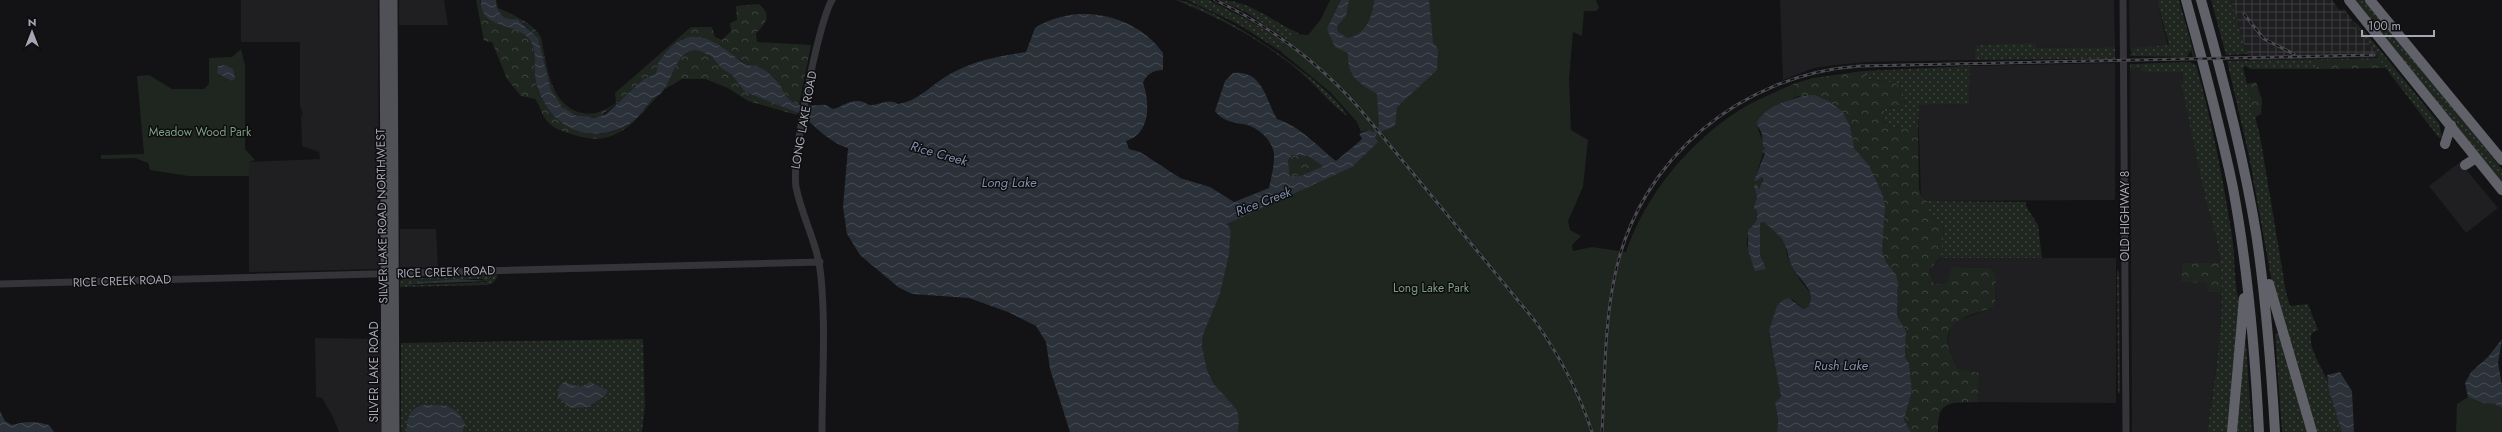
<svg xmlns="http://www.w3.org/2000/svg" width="2502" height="432" font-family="Jost,sans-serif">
	<defs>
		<pattern id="industrial-grid" width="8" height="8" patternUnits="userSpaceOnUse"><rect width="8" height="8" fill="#1f1e21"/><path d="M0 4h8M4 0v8" fill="none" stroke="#3d3c3f"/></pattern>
		<pattern id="grass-dots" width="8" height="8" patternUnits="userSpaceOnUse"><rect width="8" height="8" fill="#1f2620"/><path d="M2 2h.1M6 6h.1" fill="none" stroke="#3d433e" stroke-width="1.8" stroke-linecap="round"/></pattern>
		<pattern id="forest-crowns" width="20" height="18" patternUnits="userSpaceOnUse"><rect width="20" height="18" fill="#1f2620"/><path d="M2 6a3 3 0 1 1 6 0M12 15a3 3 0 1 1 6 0" fill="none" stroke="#3d433e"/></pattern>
		<pattern id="water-waves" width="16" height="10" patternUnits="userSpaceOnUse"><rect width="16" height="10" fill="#2b3139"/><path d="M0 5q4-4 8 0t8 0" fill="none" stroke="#474c53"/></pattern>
	</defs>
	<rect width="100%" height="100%" fill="#131214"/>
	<path fill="#1f1e21" d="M241 0H378L379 269 249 272V162L320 159 319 152 302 146 301 115H303L300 105V42H241Z
		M399 0H444L448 25H399Z
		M1780 0H2114L2115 47 2037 48 2036 44 1975 45V60L1868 62 1836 65 1814 68 1783 80Z
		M2129 0H2157L2168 46 2130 51Z
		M2115 63V200L1927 201 1921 196 1918 105 1969 104 1970 66Z
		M2140 68 2145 72 2183 71 2182 79 2206 202 2213 218 2220 263H2182L2181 282 2208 283V292L2222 293 2220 340 2207 432H2132L2130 70Z
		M2460 162 2498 208 2466 233 2429 186Z
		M400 229H436L438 268 400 267Z
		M1940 258H2116V403L1978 402 1979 374 1958 369 1948 347V339L1950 327 1956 321 1992 308 1995 304 1996 275 1990 268 1953 267 1946 283 1934 284 1929 271Z
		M315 338 383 339V432H339L333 417 322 398 316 397Z"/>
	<path fill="url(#industrial-grid)" d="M2231 0H2332L2340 11 2344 9 2353 21 2352 23 2381 57 2249 60Z"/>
	<path fill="url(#grass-dots)" fill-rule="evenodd" d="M1176 0C1207 0 1337 88 1347 116 1330 104 1316 85 1300 72 1263 40 1221 19 1176 0Z
		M1187 0H1209L1254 23 1286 44 1280 51 1238 24Z
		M1220 0C1250 0 1272 22 1299 33L1289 41 1247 13Z
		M2157 0H2179L2195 57H2193L2191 50 2187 57 2130 56 2132 48 2169 45Z
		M2211 0H2231L2247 54 2226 55Z
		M2355 0H2365L2502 169V182Z
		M2352 22H2355L2367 34 2439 123 2442 137 2439 138 2378 58 2380 56Z
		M2036 43 2037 48 2115 47V59L1975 60V45Z
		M2317 59V69H2251L2245 66 2243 68 2260 136 2286 292 2290 306 2308 304 2318 330 2312 333C2306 345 2323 369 2327 380 2333 397 2337 415 2342 432H2317L2295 367 2274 294 2249 156 2227 61Z
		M2189 62 2196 65C2212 121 2223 179 2232 236 2235 255 2234 280 2238 297L2241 298 2229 432H2207C2218 355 2234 277 2206 202L2182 87 2183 72H2145L2140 68 2130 70V64Z
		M1970 66 1969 104 1919 105 1918 130 1886 126 1883 117 1885 107 1905 108 1903 90 1895 83 1868 79 1863 71Z
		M1927 201 2026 202V206L2038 225 2042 258H1940L1944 229 1943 225 1927 212Z
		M2117 270 2119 272 2120 392 2118 394Z
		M495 274 498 276 493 283 488 285 400 287V281L403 279ZM458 279H482L488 282 414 285 409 283Z
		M2280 333 2308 432H2282L2275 334Z
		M643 339 645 406 642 432H401V343Z
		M2244 343H2246L2252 432H2235Z"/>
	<path fill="url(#forest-crowns)" d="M476 0H481L480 2C493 12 521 28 529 39 539 53 532 71 537 87 550 129 596 149 634 121 641 116 647 105 653 98L657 97C632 124 615 148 574 135 564 132 554 129 547 121 541 115 541 106 535 99L521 96 507 79 492 42 484 41Z
		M496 0 498 8C514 15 532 22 541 37 547 65 549 104 581 113 594 116 606 110 616 103L615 93 691 27H712L715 37 722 40 731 31 730 23 737 20 736 6 759 4C772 15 767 22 756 33L757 42 811 45 799 105 788 99 777 80 764 70 745 64 728 52 683 38 661 59 655 74 644 79 634 90 599 117 588 118 570 113 559 104 551 90 538 38 523 23 508 19 499 13 496 8Z
		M697 50 711 56 721 68 732 75 745 92 797 112V115L748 101 728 88 705 79H682L665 89C668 74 680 51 697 50Z
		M2378 58 2387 68 2317 69V59Z
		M1863 71 1868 79 1895 83 1903 90 1905 108 1885 107 1883 117 1886 126 1918 130 1919 189 1921 196 1927 201V212L1943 225 1944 229 1941 256 1929 271 1934 284 1946 283 1952 267 1990 268 1996 275 1995 304 1992 308C1973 315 1943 318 1948 346 1950 353 1955 362 1958 369L1979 373 1978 402C1951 403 1937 399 1938 432H1911L1904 420 1912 389 1909 363 1905 357 1906 331 1897 314 1898 282 1886 262 1882 250V193L1869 165 1854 148 1852 140 1799 96 1796 97 1793 84 1813 78Z
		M2256 82 2262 100 2261 114 2255 117 2247 84Z
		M1292 155 1308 156 1323 166 1303 175 1290 177 1288 161Z
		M2182 263H2220L2222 293 2208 292 2207 283 2181 282Z"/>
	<path fill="#1f2620" d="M1330 0H1596L1599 8 1596 11H1584L1582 36 1573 32 1569 79 1571 130 1588 140 1583 187 1568 221 1570 230 1581 236 1572 245 1573 251 1592 247 1626 252C1645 196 1688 143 1738 111 1755 100 1774 93 1793 84L1796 97 1769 110 1760 117 1758 129 1765 147 1755 179 1757 181 1762 177 1763 185 1759 189 1756 185 1754 186 1757 197 1753 208 1756 209C1761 219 1750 226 1748 235 1744 247 1752 257 1754 268L1764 265 1760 255V223L1765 222 1776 231 1786 246C1785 256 1795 272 1800 280 1807 290 1815 293 1808 307L1803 309 1792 299C1781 310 1771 319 1769 334L1778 374 1781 398 1775 404 1778 420 1777 432H1238L1239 420 1231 404 1214 384 1207 370 1202 346 1203 335 1220 294 1229 255 1231 230 1227 224 1316 183 1375 137 1373 132 1368 130 1361 132 1357 122 1330 92 1280 51 1295 34 1308 35 1321 19Z
		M241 49 245 65V149L255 160 249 162V176H188L150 170 148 163 135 158 101 159V155L144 154 137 76 149 75 172 89H204L209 84V58L232 57Z
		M2468 397 2481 403 2495 404 2502 408V432H2456L2457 404Z"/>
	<path fill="url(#water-waves)" fill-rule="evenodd" d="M481 0H496C495 12 505 21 517 19L538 38 551 90 562 107 575 115 594 118 606 114 644 79 655 74C658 69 657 64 660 60 689 19 714 40 743 63 748 66 752 65 758 67 764 69 770 74 775 79 783 85 783 97 793 102 804 109 815 104 826 105 828 106 830 108 833 109 843 106 849 100 859 101 864 101 867 105 871 105 881 105 888 98 898 104 919 101 932 84 950 74 975 60 999 56 1026 52L1035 28C1075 2 1135 13 1163 53V70C1154 70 1146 74 1143 83 1150 102 1151 134 1126 141L1129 149 1140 152 1180 178 1210 187 1234 202 1269 188C1271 178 1274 167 1274 157 1275 141 1256 125 1242 124 1231 122 1221 120 1215 111L1225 81 1233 73C1263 69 1266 101 1277 119 1300 126 1317 146 1336 161L1360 141 1362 138 1359 134 1369 130 1373 132 1379 126 1377 94C1359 83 1347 77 1348 53L1335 47 1327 29 1341 0H1349L1346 16 1337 26 1338 32 1347 38C1365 36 1373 17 1374 0H1429L1433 42 1438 49 1437 70 1397 107 1395 126 1377 133 1375 137 1378 142 1352 167 1227 224 1231 230 1229 255 1220 294 1203 335 1202 346 1207 370 1214 384 1237 410 1239 420 1238 432H1070L1050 369 1046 342 1036 326 1008 312 969 298 912 294 898 287 860 255 847 234 843 207 848 148C833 144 820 131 808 121L809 117 745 92 732 75 721 68 711 56 697 50C670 51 673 94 653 98 646 106 640 117 631 123 592 147 550 129 537 86 532 71 539 52 529 39 514 21 480 30 481 0ZM1292 155 1308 156 1323 166 1303 175 1290 177 1288 161Z
		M225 65 233 69 235 78 232 81 217 73 218 66Z
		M1814 95 1828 101 1842 111 1850 126 1854 148 1869 165 1882 193 1885 205 1882 250 1886 262 1896 275 1898 282 1897 315 1906 331 1905 357 1909 363 1912 390 1904 420 1911 432H1777L1778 420 1775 403 1781 397 1769 331 1777 306 1783 300 1789 298 1803 309 1808 307C1817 291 1802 283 1794 270 1789 263 1788 252 1785 245 1781 235 1771 229 1765 222L1760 223V255L1766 269 1755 271 1748 250V230C1754 225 1760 217 1756 209H1753L1757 197 1754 186 1756 184 1759 189 1763 181 1762 177 1757 181H1754L1765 153 1762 152 1765 148 1763 146 1762 134 1757 124C1759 108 1799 95 1814 95Z
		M458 279 489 281 408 284 409 283Z
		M2502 339 2498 363 2502 385V408L2495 404 2482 403 2468 397 2465 383 2471 372 2488 357Z
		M2340 372 2352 391 2354 432H2342L2329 390 2327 375Z
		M589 381 608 391C605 398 593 402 588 407L571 408 558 397 559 387 564 382 580 387 587 384Z
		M423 405C444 405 456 404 465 424L462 432H406C408 418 408 409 423 405Z
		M0 411 5 421 12 425C26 421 35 421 49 425L54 432H0Z"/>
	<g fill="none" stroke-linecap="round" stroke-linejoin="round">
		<path stroke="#343439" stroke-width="7" d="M2123 0 2126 432
			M0 284 820 262
			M822 432C822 381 826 328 821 277 818 243 802 218 796 187 791 160 818 23 832 0"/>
		<path stroke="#505057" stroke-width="9" d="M384 0 386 432
			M393 0 395 432"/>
		<path stroke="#606169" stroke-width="10" d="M2186 0C2203 62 2220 125 2233 188 2248 269 2255 350 2259 432
			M2201 0C2223 77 2243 154 2256 233 2266 299 2271 365 2275 432
			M2349 0 2502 190
			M2370 0 2502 160
			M2445 144 2451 125
			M2465 165 2476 158
			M2269 284 2312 432
			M2232 432 2244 298"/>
		<defs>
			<path id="rail" d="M1215 0C1270 26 1318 62 1359 108L1535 321C1559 355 1579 392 1592 432
				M2244 14 2264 39 2294 54
				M1602 432C1605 380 1604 325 1615 275 1639 158 1742 74 1860 66L2374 55"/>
		</defs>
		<use href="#rail" stroke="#4b4b52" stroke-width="3"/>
		<use href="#rail" stroke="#0e0d0f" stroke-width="1.5" stroke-dasharray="4.5" stroke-linecap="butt"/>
	</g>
	<g text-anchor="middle" stroke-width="3" stroke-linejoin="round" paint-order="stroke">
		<g font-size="12" fill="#a5a7b4" stroke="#0e0d0f">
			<text transform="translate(804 120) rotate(-80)" y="4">LONG LAKE ROAD</text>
			<text transform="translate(382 216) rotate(-91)" y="4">SILVER LAKE ROAD NORTHWEST</text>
			<text transform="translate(2125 216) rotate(-90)" y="4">OLD HIGHWAY 8</text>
			<text transform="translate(446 272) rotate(-2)" y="4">RICE CREEK ROAD</text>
			<text transform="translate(122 281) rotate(-2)" y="4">RICE CREEK ROAD</text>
			<text transform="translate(374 372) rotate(-90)" y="4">SILVER LAKE ROAD</text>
		</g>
		<g font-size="12" fill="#7c9e82" stroke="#0e0d0f">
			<text x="200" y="136">Meadow Wood Park</text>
			<text x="1431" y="292">Long Lake Park</text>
		</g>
		<g font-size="13" font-style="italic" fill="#7d91ad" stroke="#0e0d0f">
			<text transform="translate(939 153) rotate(16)" y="5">Rice Creek</text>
			<text x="1009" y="187">Long Lake</text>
			<text transform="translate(1263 201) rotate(-21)" y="5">Rice Creek</text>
			<text x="1841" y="370">Rush Lake</text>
		</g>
	</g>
	<g transform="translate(32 32)" stroke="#0e0d0f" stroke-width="3" paint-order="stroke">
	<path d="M0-3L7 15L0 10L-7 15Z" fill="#a5a7b4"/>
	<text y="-6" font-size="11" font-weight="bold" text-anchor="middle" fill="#a5a7b4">N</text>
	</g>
	<path d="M2362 30v6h72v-6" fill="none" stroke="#a5a7b4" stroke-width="2"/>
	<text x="2368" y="30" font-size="12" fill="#a5a7b4" stroke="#0e0d0f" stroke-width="3" paint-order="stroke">100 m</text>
</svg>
